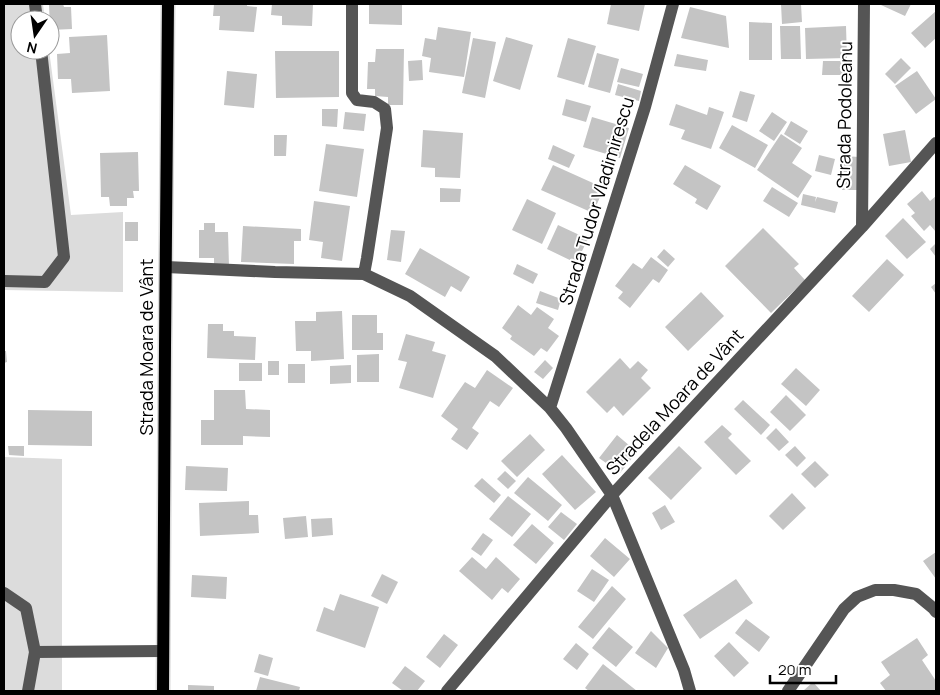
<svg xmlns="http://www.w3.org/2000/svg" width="940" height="695" font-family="Manrope,sans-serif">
	<rect width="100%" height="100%" fill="#fff"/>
	<path fill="#dcdcdc" d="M4 4H43L45 20H20V50H49L71 215 123 212V292L4 290Z
		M4 457 62 459V691H4Z"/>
	<path fill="#c4c4c4" d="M49 4H63L64 7H71L72 29 50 30Z
		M214 4H247V6L257 7 254 32 219 30 220 16H213Z
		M272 4H313L312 26 282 25V16L271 15Z
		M369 4H402V25L369 24Z
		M611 4H645L639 31 607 24Z
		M781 4H801L802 22 782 24Z
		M882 4H911L905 16 881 5Z
		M690 7 726 16 729 48 681 38Z
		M936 11V38L925 48 911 33Z
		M749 22 772 23V60H749Z
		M780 26H800L801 59H781Z
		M846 26 847 58 806 59 805 28Z
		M438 27 471 32 464 77 429 72 431 58 422 56 425 38 436 40Z
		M107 35 110 91 72 93 71 79H58L57 54 70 53 69 37Z
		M506 37 533 45 520 90 493 81Z
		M473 38 496 42 485 98 462 93Z
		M568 38 596 46 584 85 557 77Z
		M376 49H404L403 105H388V97L375 96V89H367L368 62H375Z
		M275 51H339V97L276 98Z
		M597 53 619 59 610 93 588 87Z
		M677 54 708 60 706 71 674 66Z
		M901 58 911 68 895 84 885 74Z
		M422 60 423 80 409 81 408 61Z
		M823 61H849V75H822Z
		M621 68 643 74 639 87 617 82Z
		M227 71 257 74 254 108 224 105Z
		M917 71 936 99 916 114 895 86Z
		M618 84 641 91 639 101 615 95Z
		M740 91 755 95 747 122 732 117Z
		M566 99 591 106 586 122 562 115Z
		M676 104 707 115 709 107 724 112 711 149 681 139 685 130 669 125Z
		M322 109H338L337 127 322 126Z
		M345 112 366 114 364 131 343 129Z
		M772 112 787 122 774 141 759 131Z
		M592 117 629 128 620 158 583 147Z
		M791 121 808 131 800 144 784 134Z
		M732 125 768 145 755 168 719 148Z
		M423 130 463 133 460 178 435 177V168L421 167Z
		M905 130 911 162 889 166 883 134Z
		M781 134 802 148 792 163 812 176 798 198 757 170Z
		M274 135H287L286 156H274Z
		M326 144 364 149 357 197 319 191Z
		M553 145 575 155 569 168 548 159Z
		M138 152 139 191H133L134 198H127V206H110L109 197H101L100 153Z
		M819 155 835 159 831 175 815 171Z
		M844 156 859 157 858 190H842Z
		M553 165 604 188 593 213 541 190Z
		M685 165 721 186 707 210 695 203 697 199 673 184Z
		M772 187 798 203 789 217 763 201Z
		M440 188 461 189 460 202H440Z
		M922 191 930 201 936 196V232L930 225 924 231 911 216 915 213 907 204Z
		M803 194 816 197 815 202 817 197 838 202 835 213 801 205Z
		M527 199 556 213 542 244 512 230Z
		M314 201 350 206 342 261 321 258 323 242 309 240Z
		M903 218 926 242 907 259 885 236Z
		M125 222H138V241H125Z
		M204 223H215V232H228L229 266H214V258H199V230H204Z
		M558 225 588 239 576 263 547 249Z
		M243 226 301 229V241H294V264L241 262Z
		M763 228 799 264 794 268 805 280 771 313 725 266Z
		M391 230 405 231 401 262 387 260Z
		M936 243V257L930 249Z
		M420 248 470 277 461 292 451 286 445 297 405 274Z
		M664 249 675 259 668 267 657 257Z
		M651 257 668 270 659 283 653 279 630 308 618 298 623 292 615 286 633 263 642 269Z
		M887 259 904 275 869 312 852 296Z
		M517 264 538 274 533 284 513 274Z
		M936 283V294L931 287Z
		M540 291 561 299 558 310 536 303Z
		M701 292 724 316 688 351 665 327Z
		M518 305 531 315 537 307 554 319 548 328 559 336 547 352 541 348 534 356 510 339 512 336 502 328Z
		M342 311 344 359 311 361V351H296L295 321H316V312Z
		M352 315H377V333H383V350H352Z
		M208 324H223V331H234V336L256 337 255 360 207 358Z
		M406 334 435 342 432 351 446 355 433 398 399 388 407 362 398 360Z
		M4 351H6L7 362 4 363Z
		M379 354V382H357V355Z
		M620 358 630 369 638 361 648 370 641 378 651 388 623 416 614 406 607 413 586 392Z
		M545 360 553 368 543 379 534 372Z
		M268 361H279V375H268Z
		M239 363H262V381H239Z
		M288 364H305V383H288Z
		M351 365V383L330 384V366Z
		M796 368 820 390 806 406 781 384Z
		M487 370 513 388 499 407 490 401 472 428 479 433 467 450 451 439 458 429 441 416 465 382 475 388Z
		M214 390H245L246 409 270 410V437L243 436V445H201V420H214Z
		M786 395 806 415 790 431 770 412Z
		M743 400 770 425 761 435 734 409Z
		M28 410 92 411V446L28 445Z
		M722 425 732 434 728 438 751 461 736 475 704 442Z
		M776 428 789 442 779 451 766 438Z
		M530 434 545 450 517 477 501 461Z
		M617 435 637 452 620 473 599 458Z
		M8 446H24V456L9 455Z
		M679 446 702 468 671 500 648 478Z
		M795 446 806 458 797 467 785 455Z
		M562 455 596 492 575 510 542 474Z
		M815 461 829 475 815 488 801 474Z
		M186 466 228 468 227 491 185 490Z
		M505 471 516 481 508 489 497 479Z
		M528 477 562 505 548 521 514 493Z
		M482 478 501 495 494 503 474 486Z
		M792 493 806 508 783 530 769 516Z
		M508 496 531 514 512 537 489 519Z
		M249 501V515H258L259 533 200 536 199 503Z
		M665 505 675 522 661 530 652 513Z
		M561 512 577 524 564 540 548 527Z
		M306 516 308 537 285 539 283 518Z
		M332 518 333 535 312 537 311 519Z
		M532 524 554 543 536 564 513 545Z
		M483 533 493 540 481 556 471 549Z
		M605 538 630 559 614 577 590 556Z
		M936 552V579L923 561Z
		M472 557 486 569 496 557 520 579 508 593 502 588 492 600 459 571Z
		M592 569 609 580 594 602 577 591Z
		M382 574 398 582 387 604 371 596Z
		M192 575 227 577 226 599 191 597Z
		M736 579 753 603 700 639 683 615Z
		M612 586 626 599 593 639 578 627Z
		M340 594 379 607 365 648 316 631 324 607 334 611Z
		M746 619 770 637 759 652 735 633Z
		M609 627 633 647 616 667 592 648Z
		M651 631 668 648 656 668 635 653Z
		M444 634 458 645 440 668 426 657Z
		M917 638 928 655 922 660 936 681V691H886L880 683 890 675 881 662Z
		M729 642 749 663 734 677 714 656Z
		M576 643 589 654 577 670 563 659Z
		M259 654 273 658 268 676 254 672Z
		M603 664 637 691H589L585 688Z
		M405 666 425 681 417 691H403L392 683Z
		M260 677 300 687 299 691H256Z
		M813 682 821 691H803Z
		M188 685 214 686V691H188Z"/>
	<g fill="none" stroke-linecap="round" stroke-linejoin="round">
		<defs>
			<path id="major" d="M163 691 165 347 168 4"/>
		</defs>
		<use href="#major" stroke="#dbdbdb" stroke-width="15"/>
		<path stroke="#555" stroke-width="12" d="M35 4 37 20
			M352 4V93L357 100 374 102 385 109 387 128 367 258 364 274
			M862 227 864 4
			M166 267 275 272 364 274 410 296 495 356 550 408 566 428 612 495 684 670 690 691
			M4 281 45 282 64 257 41 50
			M550 408 645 107 673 4
			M4 593 26 608 35 652 28 691
			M35 652 162 651
			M447 691 612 495 862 227 936 143
			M788 691 844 609 857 597 875 590H894L916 594 933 608 936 612"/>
		<use href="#major" stroke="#000" stroke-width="12"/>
	</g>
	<g text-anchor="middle" stroke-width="4" stroke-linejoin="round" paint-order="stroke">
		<g font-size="18" fill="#000" stroke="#fff">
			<text transform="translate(845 115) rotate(-89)" y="6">Strada Podoleanu</text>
			<text transform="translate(597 201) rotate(-73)" y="6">Strada Tudor Vladimirescu</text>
			<text transform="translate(147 347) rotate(-90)" y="6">Strada Moara de Vânt</text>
			<text transform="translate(675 402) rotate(-47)" y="6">Stradela Moara de Vânt</text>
		</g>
	</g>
	<rect width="940" height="695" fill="none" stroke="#000000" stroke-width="10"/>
	<g transform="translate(35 35) rotate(193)"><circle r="24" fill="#ffffff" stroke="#999999"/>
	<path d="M0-4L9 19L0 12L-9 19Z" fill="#000000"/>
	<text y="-8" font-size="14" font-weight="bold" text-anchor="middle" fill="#000000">N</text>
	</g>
	<path d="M770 675v8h66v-8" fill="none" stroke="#000000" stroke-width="2.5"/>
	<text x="778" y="675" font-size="15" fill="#000000" stroke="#ffffff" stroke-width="4" paint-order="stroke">20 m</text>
</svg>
